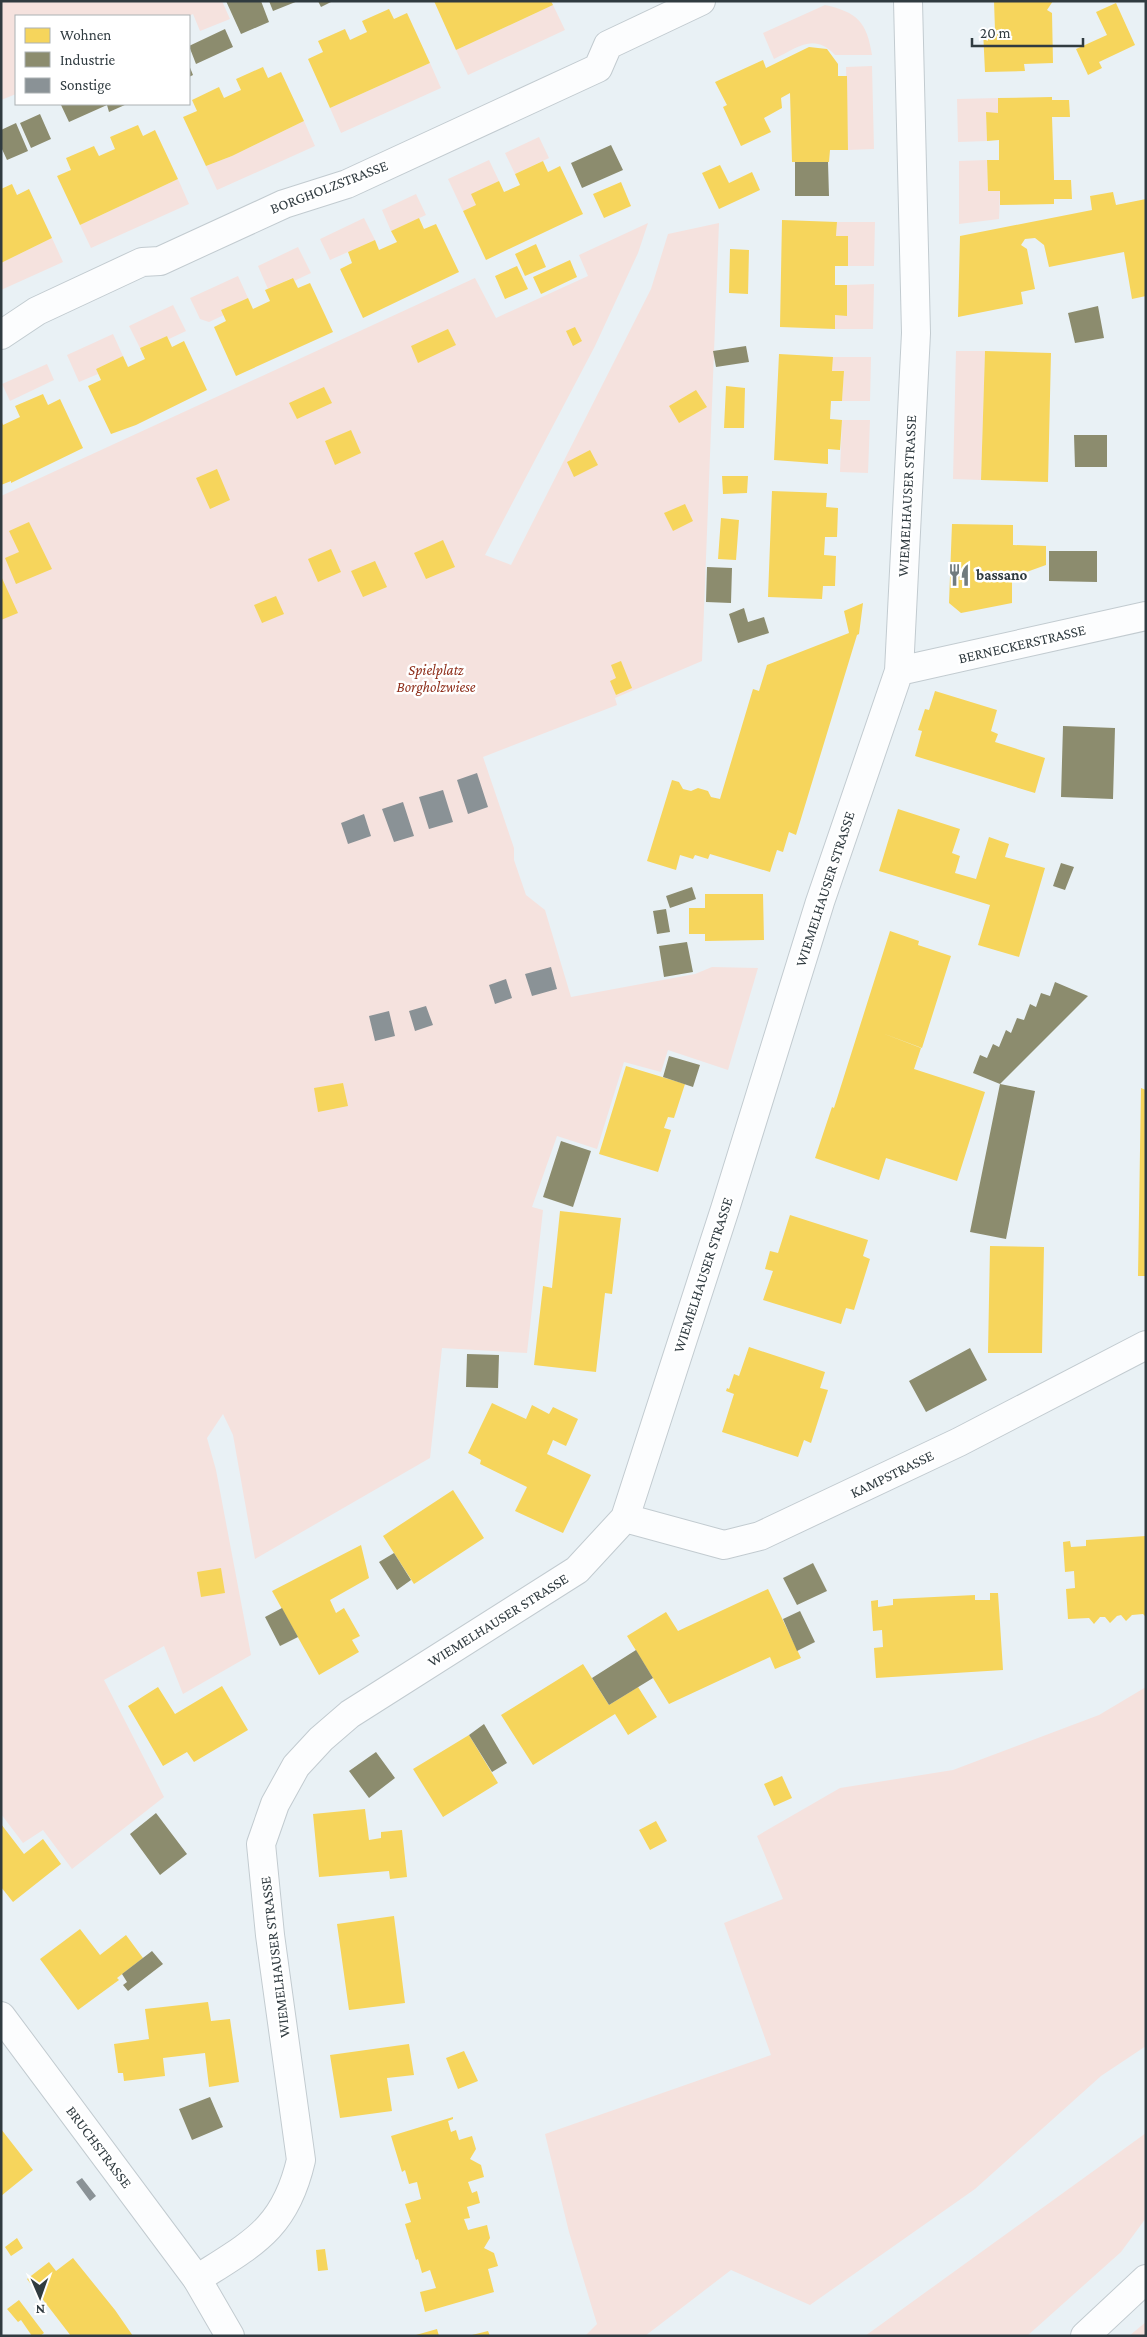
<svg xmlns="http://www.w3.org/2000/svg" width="1147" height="2337" font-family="'Crimson Pro',serif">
	<rect width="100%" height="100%" fill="#e9f1f5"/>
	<path fill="#f5e2de" d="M1 1H222L230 19 200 31 193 14 189 16H16V94L1 100Z
		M553 5 565 30 468 75 456 50Z
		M825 5C857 12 867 22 872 55H835C814 32 797 48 774 59L763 33Z
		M430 63 441 88 341 133 330 108Z
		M872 66 874 149 848 150 846 67Z
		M998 98V113H986L987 141 958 142 957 99Z
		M304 121 315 146 217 190 206 166 232 156Z
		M539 137 549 158 515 174 505 153Z
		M489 160 499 181 472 194 476 205 463 211 448 179Z
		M987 160 988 191H1000L999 219 959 224V161Z
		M178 179 189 204 91 248 80 225Z
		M416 194 426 215 391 231 382 210Z
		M364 218 375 240 330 260 320 239Z
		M837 222H875L874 266H848V236H836Z
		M648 223 638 253 595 346 485 555 511 565 651 289 668 234 719 223 702 661 615 698 617 705 483 757 514 848V860L526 895 545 910 571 997 695 974 712 967 758 968 728 1070 668 1050 661 1072 624 1062 597 1149 557 1136 532 1207 543 1210 527 1353 442 1348 430 1458 255 1559 233 1435 223 1414 207 1438 216 1470 251 1655 183 1694 164 1646 104 1680 164 1797 72 1869 43 1830 23 1843 1 1814V496L475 278 496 318 588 276 579 255Z
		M52 238 63 262 1 290V263Z
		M298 247 311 273 294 281 292 278 268 289 258 266Z
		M238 276 248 298 221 310 224 315 209 322 200 319 190 298Z
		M874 284 873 329H835V315H847V285Z
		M173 305 186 331 169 339 167 336 140 348 129 326Z
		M113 334 123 356 96 369 98 374 79 382 67 355Z
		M956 351H985L981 480 953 479Z
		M833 357H871L870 401H842L844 371H832Z
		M47 364 54 380 10 401 2 384Z
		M842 420H870L868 473 840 472Z
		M1146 1687V2046L1101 2076 975 2189 810 2305 731 2270 645 2336H585L597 2324 569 2232 545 2134 771 2055 724 1923 783 1899 757 1836 840 1788 953 1770 1099 1715Z
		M1146 2133V2218L1121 2252 1027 2336H865Z
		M1146 2322V2336H1129Z"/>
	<path fill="#f6d55c" d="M434 1H551L553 5 456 50Z
		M994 1H1053L1047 10 1052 13 1053 63 1024 64 1025 71 985 72 983 30H995Z
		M1116 3 1135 45 1099 62 1102 68 1088 75 1076 49 1107 35 1096 12Z
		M389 9 394 19 407 13 430 63 330 108 308 59 323 52 318 41 345 29 350 40 367 32 362 21Z
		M809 47 827 49 838 64V76H847L848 150H830L829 162H792L790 93 781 98 782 108 764 118 771 132 741 146 723 107 727 105 715 82 763 60 766 68Z
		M263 67 268 78 281 72 304 121 232 156 206 166 183 117 197 111 192 100 219 87 224 98 241 90 236 79Z
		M1052 97V100H1069L1070 117H1052L1054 177V180H1071L1072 199H1054V204L1000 205V191H988L987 160H999V140L987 141 986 112 998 113V98Z
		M138 125 143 136 155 130 178 179 80 225 57 176 71 170 66 158 94 146 99 156 115 149 110 137Z
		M543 161 548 172 560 166 583 214 486 260 463 211 476 205 471 194 499 181 504 192 520 185 515 174Z
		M720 165 729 183 752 172 760 190 719 209 702 173Z
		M621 182 631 206 604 218 593 194Z
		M12 184 17 195 29 189 52 238 1 263V189Z
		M1113 192 1116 205 1146 199V296L1132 299 1124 252 1049 267 1044 245 1035 238 1025 239 1021 245 1027 249 1035 289 1021 292 1023 304 958 317 960 236 1092 210 1090 196Z
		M419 218 424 229 436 224 459 272 363 318 340 269 352 263 348 252 375 240 379 250 397 242 391 231Z
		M782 220 837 222 836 236H848V266H835V285H847V316L835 315V329L780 327Z
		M536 244 546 267 525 276 515 254Z
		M730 249 749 250 748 294 729 293Z
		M570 260 577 277 541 294 533 277Z
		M517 266 528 289 505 299 495 276Z
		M293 278 298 288 310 283 333 332 236 376 214 327 226 321 221 310 248 298 253 309 270 301 265 290Z
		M575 327 582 341 573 346 566 331Z
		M448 329 456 345 418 363 411 346Z
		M167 336 172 347 184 341 207 390 136 425 111 434 88 386 101 380 96 369 123 356 128 367 145 359 140 348Z
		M985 351 1051 353 1048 482 981 480Z
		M779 354 833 357 832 371H844L842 401H831L830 419 842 420 840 450 828 449V464L774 460Z
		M726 386 745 388 744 428H724Z
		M324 387 332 403 297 419 289 403Z
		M696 390 707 407 679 423 669 406Z
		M43 394 48 405 60 399 83 448 11 483V481L1 485V420L3 425 20 417 15 406Z
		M351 430 361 453 335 465 325 441Z
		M590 450 598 465 574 477 567 462Z
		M217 469 230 500 210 509 196 478Z
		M722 476H748L747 493 723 494Z
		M772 491 827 493 826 507 838 508 837 537H825L824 555 836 556 835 586H823L822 599 768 597Z
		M685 504 693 521 673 531 664 513Z
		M721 518 739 520 736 560 718 559Z
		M29 522 52 569 16 584 5 558 19 552 9 531Z
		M952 524 1013 525V545L1046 546V565L1021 574H1012V603L961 613 949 603Z
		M443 540 455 567 426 579 414 553Z
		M331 549 341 572 318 582 308 559Z
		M375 561 387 587 363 597 351 571Z
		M1 576 18 613 1 620Z
		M276 596 284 614 262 623 254 605Z
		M863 603 859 634 857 635 796 835 789 832 783 852 777 850 770 872 710 854 708 859 695 855 693 859 680 855 676 870 647 861 672 780 679 782 683 789 691 791 698 788 708 791 711 797 720 799 753 689 759 691 767 665 849 633 844 611Z
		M621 661 632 688 616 695 610 681 616 678 611 665Z
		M935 691 997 710 991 731 998 734 995 742 1045 758 1035 793 915 756 922 731 918 730 925 709 929 710Z
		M898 809 960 829 952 853 960 856 955 873 976 879 989 837 1009 844 1005 857 1045 868 1019 957 978 945 990 905 879 871Z
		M705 894H763L764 940 705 941V934H689V908H705Z
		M890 931 919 941 918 945 951 956 922 1048 882 1033 921 1048 914 1069 985 1092 957 1181 886 1158 879 1180 815 1158 832 1107 834 1108Z
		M626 1066 685 1084 674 1118 668 1117 664 1128 671 1130 658 1172 599 1154Z
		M343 1083 348 1106 318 1112 314 1088Z
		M1141 1088 1146 1090V1276H1138Z
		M560 1211 621 1218 612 1294 605 1293 596 1372 534 1365 543 1286 552 1288Z
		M790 1215 868 1240 863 1256 870 1259 854 1310 846 1308 841 1324 763 1300 773 1271 765 1269 770 1251 778 1253Z
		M990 1246 1044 1247 1042 1353H988Z
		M749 1347 825 1372 820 1388 828 1390 811 1443 804 1440 798 1457 722 1432 734 1394 726 1391 727 1388 729 1389 734 1374 739 1376Z
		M492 1403 526 1419 532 1405 549 1414 553 1407 578 1419 566 1446 553 1440 547 1454 591 1475 563 1533 515 1511 527 1487 480 1464 481 1460 468 1453Z
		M453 1490 484 1538 414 1584 383 1536Z
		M1146 1536V1617L1143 1614 1132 1615 1126 1621 1121 1615 1117 1616 1110 1623 1105 1617H1100L1094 1624 1089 1618 1068 1619 1066 1589 1075 1588 1074 1571 1065 1572 1063 1542 1070 1541 1071 1547 1086 1546V1540Z
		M361 1545 369 1578 330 1600 336 1613 344 1608 360 1636 352 1640 359 1652 319 1675 272 1591Z
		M221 1568 225 1593 201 1597 197 1572Z
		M768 1589 801 1658 775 1669 770 1657 669 1704 627 1636 666 1612 678 1631Z
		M990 1593H998L1003 1670 876 1678 874 1648 883 1647 882 1630 873 1631 871 1601 878 1600V1607L893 1605V1599L975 1595V1600H990Z
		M583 1664 609 1705 638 1687 657 1717 628 1735 615 1714 533 1765 501 1715Z
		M222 1686 248 1730 194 1762 187 1752 163 1766 128 1706 158 1687 175 1714Z
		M469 1735 498 1783 443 1817 413 1769Z
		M782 1776 792 1798 774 1806 764 1784Z
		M365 1809 369 1840 381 1838V1832L402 1830 407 1877 390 1879 389 1871 319 1877 313 1814Z
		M656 1821 667 1841 650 1850 639 1830Z
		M1 1824 24 1854 43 1839 61 1864 13 1902 1 1887Z
		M394 1916 405 2003 349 2010 337 1924Z
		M80 1929 100 1955 126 1935 143 1958 117 1978 119 1980 78 2010 40 1959Z
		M208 2002 211 2021 230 2019 239 2082 209 2087 205 2053 163 2058 165 2076 124 2081 123 2073H118L114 2044 149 2039 145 2009Z
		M409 2044 414 2075 387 2078 392 2111 340 2118 330 2055Z
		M464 2051 478 2081 458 2089 446 2058Z
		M453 2117V2119L448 2121 451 2132 456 2130 459 2140 472 2136 476 2149 470 2159 481 2165 484 2177 468 2182 472 2193 477 2191 480 2203 467 2207 470 2218 464 2219 468 2230 487 2225 490 2238 484 2248 494 2253 498 2266 488 2269 494 2292 425 2312 420 2292 436 2288 430 2270 422 2273 418 2259 416 2260 405 2224 411 2222 405 2204 421 2199 417 2182 409 2184 405 2170 402 2172 391 2136Z
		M1 2129 33 2170 1 2196Z
		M17 2238 23 2248 11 2256 5 2247Z
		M325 2249 328 2270 318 2271 316 2250Z
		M73 2258 115 2310 133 2336H71L27 2279 49 2262 56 2271Z
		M19 2300 44 2333 40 2336H32L21 2320 18 2322 7 2309Z
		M437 2329 439 2336H416V2335Z
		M488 2331 490 2336H472V2335Z"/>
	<path fill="#8c8c6e" d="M226 1H261L269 22 241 34Z
		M269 1H298L273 11Z
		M318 1H333L321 7Z
		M225 29 233 47 196 64 189 46Z
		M189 65 193 75 189 77Z
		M63 104H127L109 112 107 105 69 122 61 105Z
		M40 114 51 139 31 148 20 123Z
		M16 123 28 151 7 160 1 147V130Z
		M611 145 623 170 582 188 571 163Z
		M795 162H828L829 196H795Z
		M1098 306 1104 338 1075 343 1068 313Z
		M746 346 749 362 716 367 713 351Z
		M1074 435H1107V467H1075Z
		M1049 551H1097V582L1049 581Z
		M707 567 732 568 731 603 706 602Z
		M744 608 748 622 764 617 769 633 738 643 729 614Z
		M1063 726 1115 728 1113 799 1061 797Z
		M1061 863 1074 867 1065 890 1053 886Z
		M692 887 696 899 670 908 666 896Z
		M666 909 670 932 657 934 653 911Z
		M687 942 693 972 664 977 659 946Z
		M1055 982 1088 996 1000 1084 973 1073 980 1055 987 1058 993 1044 999 1047 1006 1030 1011 1033 1017 1018 1024 1020 1030 1004 1036 1007 1041 993 1050 996Z
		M669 1056 700 1065 693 1087 663 1077Z
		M1000 1084 1035 1091 1006 1239 970 1232Z
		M561 1141 591 1151 573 1207 543 1197Z
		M970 1348 987 1380 926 1412 909 1381Z
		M467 1354 499 1355 498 1388 466 1387Z
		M394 1553 411 1580 397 1590 379 1562Z
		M813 1563 827 1591 797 1605 783 1578Z
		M282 1608 298 1637 280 1646 265 1617Z
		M800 1611 815 1642 797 1651 783 1619Z
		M636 1650 653 1678 609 1705 592 1678Z
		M484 1724 507 1763 492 1772 469 1735Z
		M376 1752 395 1778 369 1798 349 1771Z
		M156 1813 187 1854 160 1875 130 1834Z
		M152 1951 163 1964 128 1991 123 1985 127 1982 122 1974Z
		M210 2097 223 2127 192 2140 179 2109Z"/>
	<path fill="#8a9296" d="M477 773 488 807 468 814 457 780Z
		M443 790 453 822 429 829 419 797Z
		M403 802 414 836 394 842 382 809Z
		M364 814 371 836 348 844 341 823Z
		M551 967 557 989 532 996 525 974Z
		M506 979 512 998 495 1004 489 985Z
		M426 1006 433 1025 415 1031 409 1011Z
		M389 1011 395 1036 375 1041 369 1016Z
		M82 2178 96 2196 90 2201 76 2182Z"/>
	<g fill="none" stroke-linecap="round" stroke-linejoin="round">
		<defs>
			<path id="street" d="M1 335 37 311 142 262 160 261 284 204 347 184 598 68 608 45 701 1
				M899 671 1146 616
				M625 1518 724 1545 760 1536 959 1442 1146 1345
				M197 2279C253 2243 285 2229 301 2160L270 1935 261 1844 275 1804 296 1766 321 1739 350 1714 577 1570 625 1518 725 1209 820 902 899 671 916 333 908 1"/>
			<path id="secondary" d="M1 2016 197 2279 230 2336"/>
			<path id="highway" d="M1085 2336 1146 2279"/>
		</defs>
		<use href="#street" stroke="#c2cbd0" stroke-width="30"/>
		<use href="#secondary" stroke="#c2cbd0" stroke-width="30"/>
		<use href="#highway" stroke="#c2cbd0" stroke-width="30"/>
		<use href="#street" stroke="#fcfdfe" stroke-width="28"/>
		<use href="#secondary" stroke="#fcfdfe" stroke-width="28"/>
		<use href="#highway" stroke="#fcfdfe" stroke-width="28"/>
	</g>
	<defs>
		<symbol id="restaurant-bare" viewBox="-9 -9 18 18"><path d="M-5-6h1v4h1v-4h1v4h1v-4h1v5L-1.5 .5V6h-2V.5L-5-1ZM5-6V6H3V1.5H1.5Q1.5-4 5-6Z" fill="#717b7f" stroke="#fff" stroke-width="2.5" paint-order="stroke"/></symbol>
	</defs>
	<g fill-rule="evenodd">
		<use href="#restaurant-bare" x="943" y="559" width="32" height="32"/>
	</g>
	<g text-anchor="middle" stroke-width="5" stroke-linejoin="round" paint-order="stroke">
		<g font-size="15" fill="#303b40" stroke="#fff">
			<text transform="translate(329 187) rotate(-21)" y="5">BORGHOLZSTRASSE</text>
			<text transform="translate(907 496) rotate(-87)" y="5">WIEMELHAUSER STRASSE</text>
			<text transform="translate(1022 644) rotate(-13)" y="5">BERNECKERSTRASSE</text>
			<text transform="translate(825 889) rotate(-72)" y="5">WIEMELHAUSER STRASSE</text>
			<text transform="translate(703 1275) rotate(-72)" y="5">WIEMELHAUSER STRASSE</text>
			<text transform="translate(892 1474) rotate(-26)" y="5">KAMPSTRASSE</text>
			<text transform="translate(498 1620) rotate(-32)" y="5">WIEMELHAUSER STRASSE</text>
			<text transform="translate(275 1957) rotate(-97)" y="5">WIEMELHAUSER STRASSE</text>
			<text transform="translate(99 2147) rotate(53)" y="5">BRUCHSTRASSE</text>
		</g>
		<g font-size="15" font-weight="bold" fill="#303b40" stroke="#fff" text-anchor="start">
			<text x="976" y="580">bassano</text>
		</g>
		<g font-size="15" font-style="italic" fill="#8f2f1b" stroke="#fff">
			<text x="436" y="675">Spielplatz<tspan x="436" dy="17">Borgholzwiese</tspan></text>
		</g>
	</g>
	<rect width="1147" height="2337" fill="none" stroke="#303b40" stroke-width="5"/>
	<rect x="15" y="15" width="175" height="90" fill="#ffffff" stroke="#acb1b3"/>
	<rect x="25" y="28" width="25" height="15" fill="#f6d55c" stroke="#acb1b3"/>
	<text x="60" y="40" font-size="15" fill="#303b40">Wohnen</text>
	<rect x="25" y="52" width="25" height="15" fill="#8c8c6e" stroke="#acb1b3"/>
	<text x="60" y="65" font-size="15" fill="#303b40">Industrie</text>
	<rect x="25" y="78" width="25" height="15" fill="#8a9296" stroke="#acb1b3"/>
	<text x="60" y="90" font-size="15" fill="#303b40">Sonstige</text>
	<g transform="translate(40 2297) rotate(178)" stroke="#ffffff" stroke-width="4" paint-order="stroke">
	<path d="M0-4L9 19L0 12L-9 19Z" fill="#303b40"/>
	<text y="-8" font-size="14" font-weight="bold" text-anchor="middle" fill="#303b40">N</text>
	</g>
	<path d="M972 38v8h111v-8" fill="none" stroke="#303b40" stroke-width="2.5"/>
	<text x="980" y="38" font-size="15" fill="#303b40" stroke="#ffffff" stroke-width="4" paint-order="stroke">20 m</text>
</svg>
